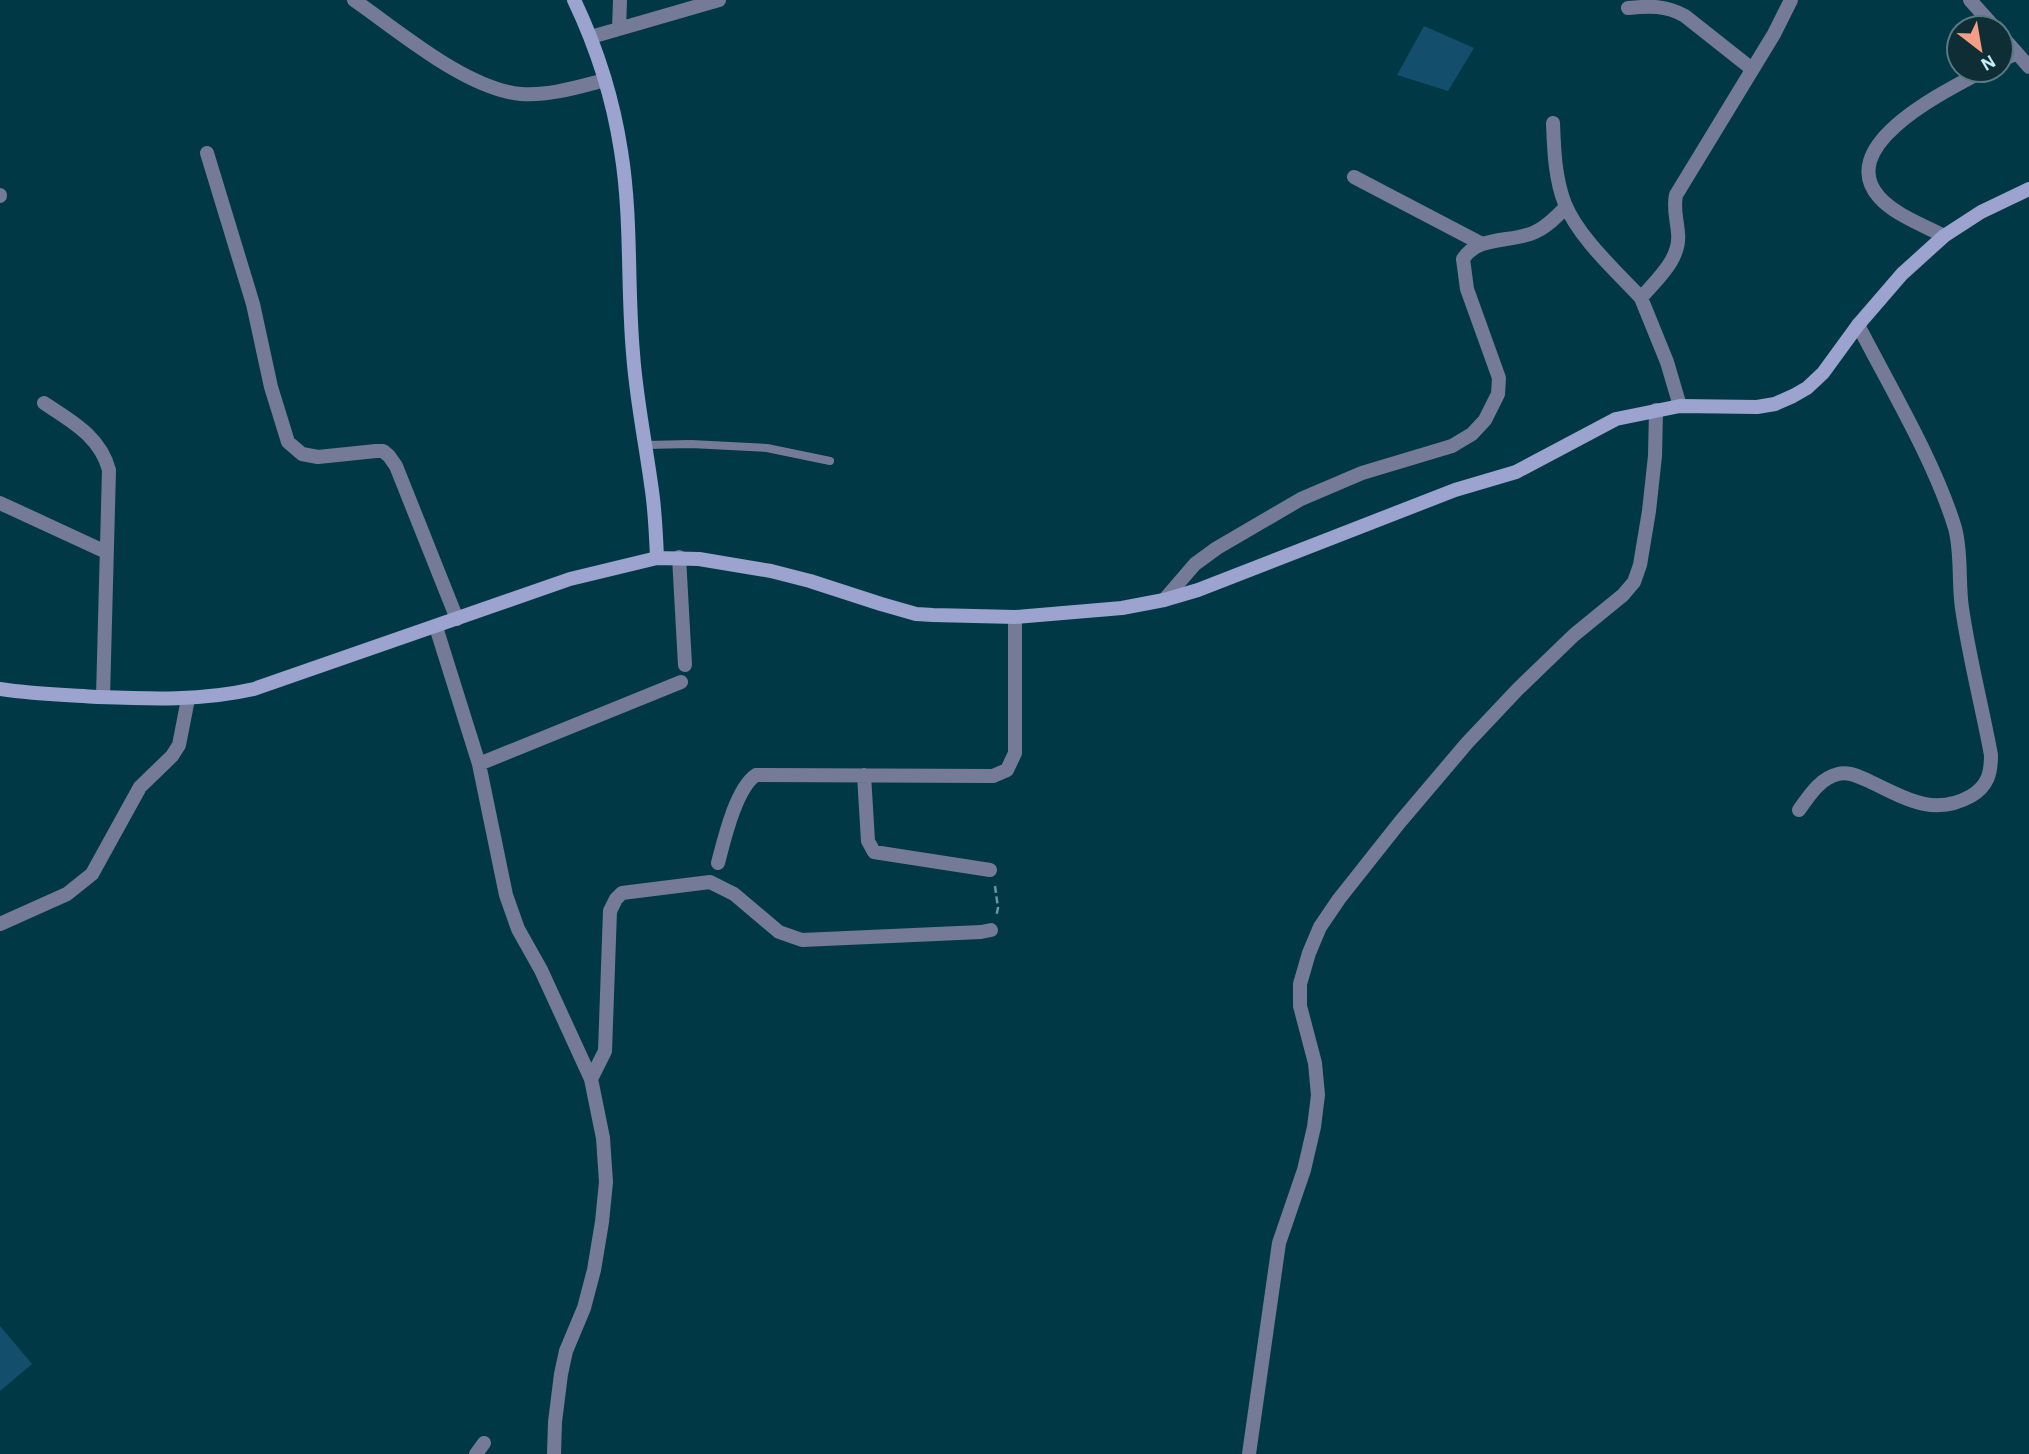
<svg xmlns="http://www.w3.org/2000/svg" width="2029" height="1454" font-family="'Alegreya Sans',sans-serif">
	<rect width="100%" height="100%" fill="#003945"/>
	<path fill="#134e6c" d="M1424 26 1474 48 1448 91 1397 75Z
		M0 1326 32 1364 0 1391Z"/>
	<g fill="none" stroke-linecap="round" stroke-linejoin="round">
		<path stroke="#6597a3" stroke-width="2.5" stroke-dasharray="7 3.5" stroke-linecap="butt" d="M995 886 998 908 996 917"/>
		<path stroke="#757b96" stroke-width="8" d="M645 445 691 444 767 448 830 461"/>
		<path stroke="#757b96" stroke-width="14" d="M354 0C399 31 466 89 521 94 550 96 578 87 605 80
			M1970 0 1995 28
			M1628 8C1649 6 1666 5 1685 16L1752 69
			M619 29 620 0
			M2001 35 2029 67
			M591 37 719 0
			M2001 61 2016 53
			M1553 123C1554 150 1555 179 1565 204 1579 238 1616 271 1641 298
			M207 153 253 304 271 387 288 442 302 454 318 457 376 451H383L389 456 396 466 457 619
			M1354 177 1482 244
			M0 196V195
			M1944 236C1923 225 1895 215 1879 197 1833 144 1950 89 1985 70
			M44 403C71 421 100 436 109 470L103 697
			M1680 406 1667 362 1641 298C1657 279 1681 259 1678 233 1677 219 1673 209 1676 195L1774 34 1791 0
			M0 503 106 552
			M679 557 685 665
			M1164 600 1195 564 1217 548 1301 499 1362 473 1452 446 1472 434 1485 420 1498 394 1499 378 1467 289 1463 259C1478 235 1512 243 1535 232 1547 227 1557 216 1566 207
			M436 627 479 764 506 895 518 929 541 970 591 1079 603 1138 606 1182 602 1222 594 1270 584 1308 566 1351 561 1374 555 1422 554 1454
			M479 764 681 682
			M864 775 868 841 874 852 990 870
			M1799 810C1809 796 1820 778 1838 774 1849 771 1859 777 1869 781 1904 798 1934 817 1971 796 1988 786 1991 773 1991 755 1982 706 1969 657 1962 608 1958 581 1962 554 1955 528 1935 462 1890 387 1858 325
			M718 863C724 840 736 788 756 775L993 776 1007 770 1015 753V617
			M0 924 67 894 92 874 140 787 172 756 179 745 188 699
			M591 1079 605 1051 610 911 616 899 622 893 710 882 734 894 779 932 802 940 981 932 991 930
			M476 1454 484 1443
			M1249 1454 1279 1243 1304 1170 1314 1127 1318 1095 1315 1063 1300 1006V984L1309 953 1320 927 1339 899 1400 822 1467 743 1518 689 1574 635 1623 595 1634 582 1640 565 1649 511 1655 456 1656 410"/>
		<path stroke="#9ba3ce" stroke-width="14" d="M574 0C597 48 613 99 621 151 632 218 627 286 633 353 636 397 645 440 651 484 655 508 656 533 657 558
			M0 689C32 694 65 695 97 697 151 699 201 701 254 689L570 579 657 558 699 559 771 571 810 581 881 604 916 614 933 615 1015 617 1122 608 1164 600 1198 590 1455 490 1516 472 1616 419 1680 406 1757 407 1775 404 1793 396 1807 388 1823 373 1858 325 1902 274 1944 236 1981 212 2029 189"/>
	</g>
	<g transform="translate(1980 49) rotate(149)"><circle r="33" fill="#0f2d34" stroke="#577a83" stroke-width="2"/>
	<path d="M0-5L12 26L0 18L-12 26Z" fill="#f49e86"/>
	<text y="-10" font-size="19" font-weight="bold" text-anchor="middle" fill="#c3eefa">N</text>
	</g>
</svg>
